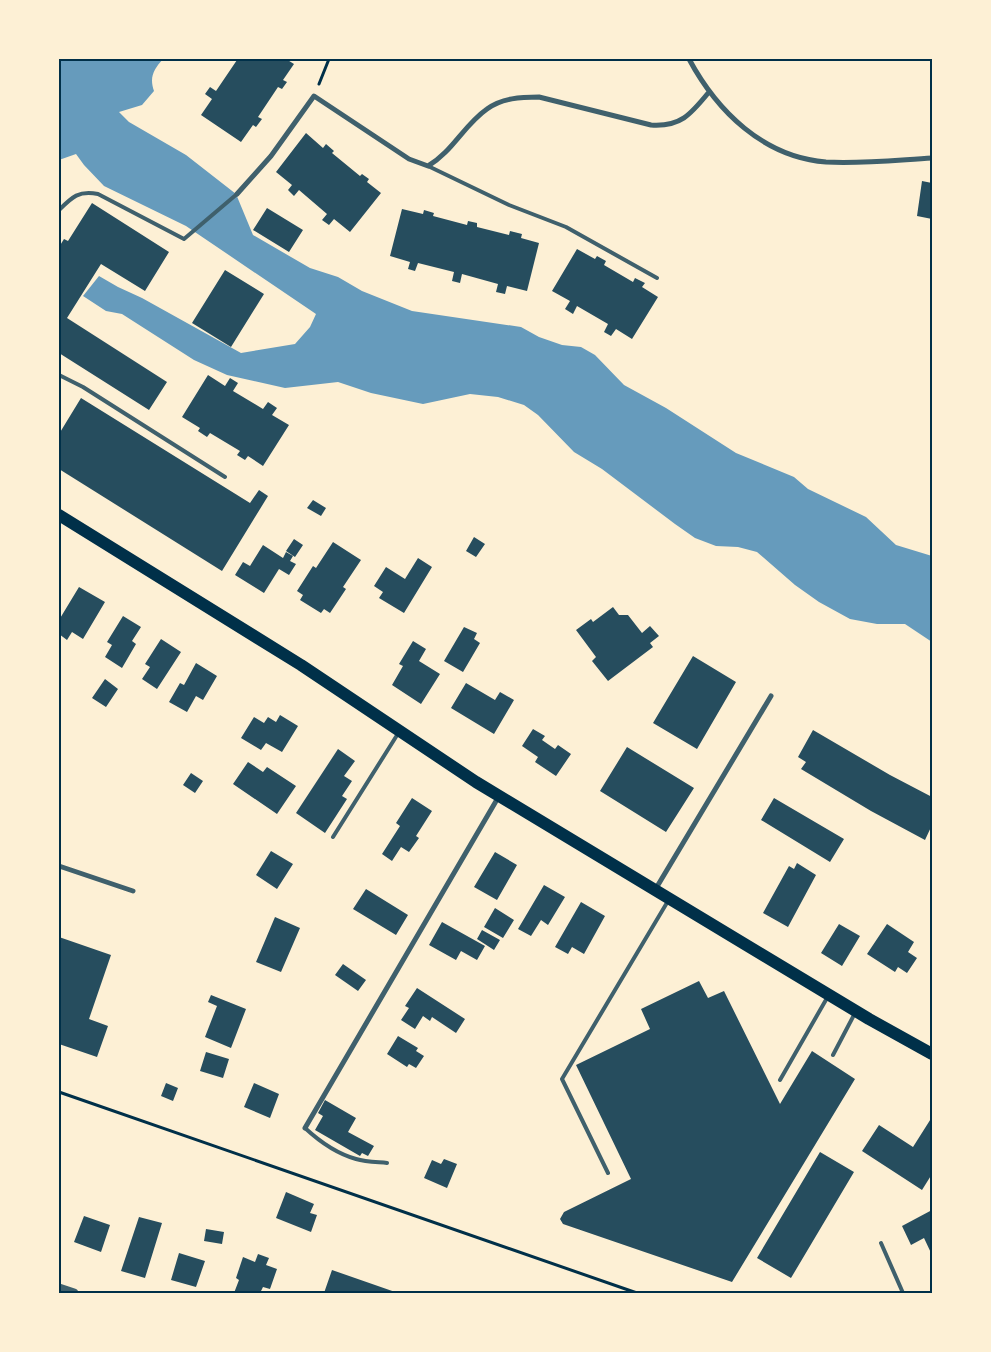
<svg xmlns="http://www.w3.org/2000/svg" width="991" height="1352" font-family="Signika,sans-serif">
	<rect width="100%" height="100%" fill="#fdf0d5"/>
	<path fill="#669bbc" d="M59 59H163C154 69 149 77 154 91L142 105 119 112 129 122 186 155 236 194 253 235 310 268 338 277 362 291 412 311 521 327 539 337 562 345 581 347 595 355 624 385 666 408 736 453 794 477 808 489 866 517 896 545 932 556V642L905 624H877L850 619 819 602 795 585 757 552 738 547 716 546 695 538 675 524 602 469 574 452 538 415 524 405 498 397 470 394 423 404 371 393 338 382 285 388 227 375 194 360 122 314 106 311 83 296 99 276 118 287 142 298 241 353 295 344 310 327 316 314 186 226 104 186 84 165 76 154 59 160Z"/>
	<path fill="#264d5e" d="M236 59H286L294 64 283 80 287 82 282 89 278 87 258 117 262 119 256 127 253 125 241 142 201 115 212 99 205 94 210 87 216 91 237 60Z
		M306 133 323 148 326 144 334 151 332 153 360 176 362 174 369 179 367 182 381 193 350 232 334 219 329 225 322 220 327 214 299 190 294 196 288 190 292 185 276 172Z
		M922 181 932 183V219L917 216Z
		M92 203 169 252 145 291 101 264 67 318 167 382 149 410 59 353V247L64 239 68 241Z
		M267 208 303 230 289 252 253 230Z
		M402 209 423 214 424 210 434 213 433 216 467 225 468 221 477 223V227L509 235 510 231 522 234 521 238 539 243 527 291 507 286 505 294 496 292 498 284 462 274 460 283 452 281 454 272 418 263 415 271 408 269 410 262 390 256Z
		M577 249 595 259 597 256 606 261 604 265 633 282 635 278 645 283 642 287 658 297 632 339 616 329 611 336 604 332 608 324 577 306 573 314 565 309 570 301 552 291Z
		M225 270 264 294 231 347 192 323Z
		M208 375 225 386 230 378 238 383 233 391 263 409 268 402 277 408 272 415 289 425 263 466 248 456 245 460 237 455 240 451 210 433 207 437 198 431 200 428 182 417Z
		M81 398 250 503 259 490 268 496 222 571 59 469V434Z
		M313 500 326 508 321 516 307 508Z
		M474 537 485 544 476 557 466 551Z
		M294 539 303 545 295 557 286 551Z
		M333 542 361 560 343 587 346 589 330 613 324 609 321 613 300 600 303 595 297 591 313 566 316 568Z
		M263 545 283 558 286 552 293 556 290 561 296 564 289 575 279 569 264 593 235 575 243 562 250 566Z
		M418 558 432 567 404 613 379 598 383 592 374 586 386 567 405 579Z
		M79 587 105 602 83 639 72 632 67 640 59 634V620Z
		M613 607 619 615H628L642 633 650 626 659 636 650 643 653 647 608 681 592 661 596 657 576 630 591 619 593 622Z
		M123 616 141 627 132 641 136 644 122 668 105 657 112 645 107 642Z
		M464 627 477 633 474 639 480 643 463 672 444 661Z
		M161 639 181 652 157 689 142 679 150 667 145 664Z
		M413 641 426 649 419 661 440 674 421 704 392 685 403 666 399 664Z
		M693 656 736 682 697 749 653 723Z
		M196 663 217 676 203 700 196 696 187 712 169 702 180 683 184 685Z
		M105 679 118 689 106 707 92 698Z
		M466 683 495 700 500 692 514 700 494 734 451 708Z
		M280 715 298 726 282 752 266 743 261 750 241 738 254 717 264 723 268 717 276 722Z
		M533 729 545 736 542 740 555 749 558 745 571 754 556 776 535 762 538 757 522 746Z
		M813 730 890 775 932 797V825L925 840 871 811 801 769 806 762 798 757Z
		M627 747 694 788 666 832 600 791Z
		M338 749 355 761 344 776 352 781 342 796 347 799 325 833 296 813Z
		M248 762 263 772 267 767 296 786 277 814 233 784Z
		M191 773 203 781 195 793 183 785Z
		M412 798 432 811 416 836 419 838 409 852 401 847 392 861 382 854 400 826 396 823Z
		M774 798 844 839 830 862 761 820Z
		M271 851 293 864 277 889 256 875Z
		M495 852 517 865 497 900 474 887Z
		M797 863 816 875 788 927 763 913 789 866 794 869Z
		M544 885 565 897 548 925 541 920 531 936 518 929Z
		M366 889 408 915 396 935 353 909Z
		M581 902 605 916 584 954 572 947 568 954 555 947Z
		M495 908 514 920 503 938 484 927Z
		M275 917 300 928 281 972 256 962Z
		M442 922 485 946 477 960 461 951 456 960 429 945Z
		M839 924 860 936 842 966 821 953Z
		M887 924 914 942 908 952 917 958 907 973 898 967 895 972 867 954Z
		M482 930 500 940 494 950 477 939Z
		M59 937 111 955 89 1019 108 1026 97 1057 59 1044Z
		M343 964 366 980 358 991 335 975Z
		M699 981 708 998 724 991 780 1104 812 1051 855 1079 732 1282 563 1224 560 1219 564 1212 631 1179 576 1065 650 1029 641 1009Z
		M417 988 465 1019 456 1033 432 1017 430 1021 423 1016 415 1029 401 1020 409 1008 405 1006Z
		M211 995 246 1009 231 1048 205 1037 217 1006 208 1002Z
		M398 1036 418 1048 416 1051 424 1056 416 1068 409 1064 407 1067 387 1054Z
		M206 1052 229 1059 223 1078 200 1071Z
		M166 1083 178 1088 173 1101 161 1096Z
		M254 1083 279 1094 270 1118 244 1107Z
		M325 1100 356 1118 348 1132 374 1146 368 1156 362 1153 360 1156 315 1130 323 1116 318 1113Z
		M932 1117V1174L922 1190 862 1151 879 1125 913 1147Z
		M820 1152 854 1172 791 1278 757 1258Z
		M444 1159 457 1164 447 1188 424 1178 432 1160 441 1164Z
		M286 1192 314 1204 310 1213 317 1215 311 1232 276 1218Z
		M932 1210V1255L924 1238 911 1245 902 1226Z
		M84 1216 110 1225 101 1252 74 1242Z
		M139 1217 162 1223 145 1278 121 1271Z
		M206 1229 224 1232 222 1244 204 1241Z
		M179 1253 205 1261 196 1287 171 1280Z
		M258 1254 269 1258 266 1265 277 1269 270 1289 263 1287 260 1293H234L239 1280 236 1278 243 1257 255 1262Z
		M332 1270 398 1293H324Z"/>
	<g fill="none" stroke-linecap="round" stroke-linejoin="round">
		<path stroke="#003049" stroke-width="3" d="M319 84 329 59
			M59 1092 637 1293"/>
		<path stroke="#3f606c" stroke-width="4" d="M428 166 509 205 566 227 657 278
			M59 210C72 197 79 190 98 194L184 239 237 194
			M59 375 83 387 225 477
			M333 837 399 732
			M833 1055 855 1013
			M780 1080 827 998
			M305 1128C319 1141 338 1154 356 1159 366 1162 377 1162 387 1163
			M608 1173 562 1079 668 901
			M881 1243 903 1293"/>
		<path stroke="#3f606c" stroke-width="5" d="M689 59C717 111 763 157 826 162 861 164 897 160 932 158
			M237 194 271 156 314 96 409 159 428 166C452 152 464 125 487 109 502 98 521 97 539 97L651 125C681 127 691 114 709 92
			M59 866 133 891
			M655 890 771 696
			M305 1128 499 796"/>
		<path stroke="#3f606c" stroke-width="9" d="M59 1288 74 1293"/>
		<path stroke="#003049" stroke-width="12" d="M59 515 301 665 476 782 869 1019 932 1054"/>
	</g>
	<rect width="991" height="1352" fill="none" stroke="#fdf0d5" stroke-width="120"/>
	<rect x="60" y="60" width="871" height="1232" fill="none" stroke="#003049" stroke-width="2"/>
</svg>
